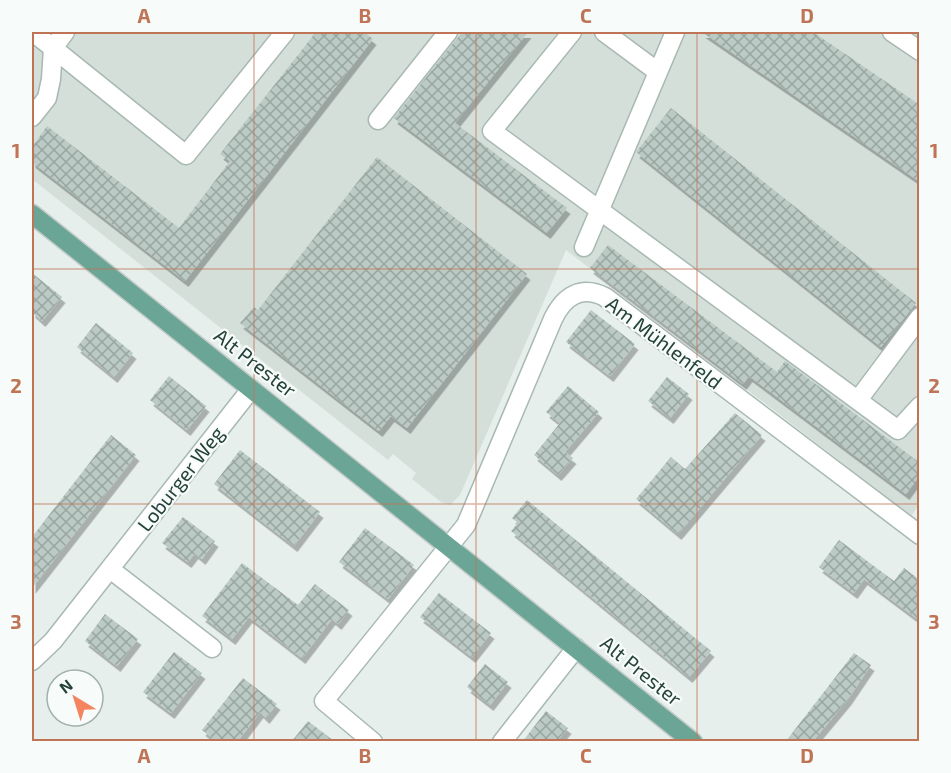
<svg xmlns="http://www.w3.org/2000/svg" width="951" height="773" font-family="'Exo 2',sans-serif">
	<defs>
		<pattern id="building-cross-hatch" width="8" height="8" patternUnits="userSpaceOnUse" patternTransform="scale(1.5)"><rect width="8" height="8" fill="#bbcac4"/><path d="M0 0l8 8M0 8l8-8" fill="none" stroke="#98a6a0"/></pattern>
		<filter id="shadow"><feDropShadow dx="3.5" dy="6" stdDeviation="0" flood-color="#0004"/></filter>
	</defs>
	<rect width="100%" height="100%" fill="#e6efeb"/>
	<path fill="#d4dfda" d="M32 32H919V505L911 516 566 250 460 495 450 505 441 502 412 479 416 473 393 454 388 460 32 179Z"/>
	<path fill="url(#building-cross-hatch)" filter="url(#shadow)" d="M316 32H364L373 39 185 281 32 162V147L47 126 179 228 230 161 220 154Z
		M462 32H528L455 123 567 208 547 233 394 118Z
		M702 32H813L920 105V182Z
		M671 108 916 303 881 347 636 152Z
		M377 157 527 274 407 428 391 416 379 431 240 323 254 307 258 310Z
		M608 245 777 372 785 361 920 463V475L906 494 749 376 743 384 590 268Z
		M32 273 62 297 42 321 32 312Z
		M591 310 635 344 610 376 566 342Z
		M96 323 133 353 114 377 77 347Z
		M169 376 206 406 187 430 150 400Z
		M667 377 689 394 670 418 648 401Z
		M568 386 599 412 565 452 573 458 558 475 534 455 560 423 546 412Z
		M735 413 762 435 678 534 636 499 671 457 685 469Z
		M111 435 136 455 32 588V537Z
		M240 450 320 512 294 546 214 484Z
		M527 500 711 651 689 677 511 531 518 523 512 518Z
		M183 517 215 541 202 559 195 553 188 562 162 543Z
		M365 528 414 565 388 599 339 562Z
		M839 540 894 581 904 568 920 580V621L864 579 854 593 819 567Z
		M242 563 298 605 315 584 349 610 338 624 332 619 302 658 249 617 232 639 202 616Z
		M439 593 491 633 472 657 420 617Z
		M105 614 138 639 117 666 85 641Z
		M174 652 202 673 171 713 143 692Z
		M854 653 871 665 848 699 813 741H786Z
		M485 664 508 682 490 705 467 687Z
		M243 678 277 704 266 718 260 712 238 741H216L202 730Z
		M546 711 568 728 557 741H523Z
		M308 721 334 741H292Z"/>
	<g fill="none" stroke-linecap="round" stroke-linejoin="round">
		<defs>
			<path id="minor" d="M33 32 186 155 285 32
				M572 32 492 131 898 430 920 406
				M604 32 658 72
				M892 32 920 51
				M32 117 47 98 51 79 53 48 65 32
				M378 120 448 32
				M584 247 675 32
				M858 400 920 317
				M110 569 212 648
				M32 661 53 641 251 389
				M373 742 324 701 466 525 553 319C564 296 581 285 605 297L920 535
				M502 742 576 648"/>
			<path id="major" d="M32 214 693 742"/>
		</defs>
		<use href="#minor" stroke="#a8b8b2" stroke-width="21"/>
		<use href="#major" stroke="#c2cac8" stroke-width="21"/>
		<use href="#minor" stroke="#fff" stroke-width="18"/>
		<use href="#major" stroke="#6aa596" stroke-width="18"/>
	</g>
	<path fill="none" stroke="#c07456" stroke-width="1.5" stroke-opacity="0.55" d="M254 32V742M476 32V742M697 32V742M32 269H920M32 504H920"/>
	<g text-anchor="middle" stroke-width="4.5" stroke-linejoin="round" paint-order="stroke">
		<g font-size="20" fill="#24423a" stroke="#f7fbf9">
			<text transform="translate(664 343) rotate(37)" y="7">Am Mühlenfeld</text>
			<text transform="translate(255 363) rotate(38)" y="7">Alt Prester</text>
			<text transform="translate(181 479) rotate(-52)" y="7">Loburger Weg</text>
			<text transform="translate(641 671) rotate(39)" y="7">Alt Prester</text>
		</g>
	</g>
	<rect width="951" height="773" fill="none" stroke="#f7fbf9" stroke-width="66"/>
	<g transform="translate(75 698) rotate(322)"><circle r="28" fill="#f7fbf9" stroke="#a3b1ad" stroke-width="1.5"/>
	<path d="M0-4.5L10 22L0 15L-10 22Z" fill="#f4845f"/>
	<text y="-9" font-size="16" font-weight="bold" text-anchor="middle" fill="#24423a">N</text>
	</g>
	<rect x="33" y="33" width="885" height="707" fill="none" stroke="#c07456" stroke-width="2"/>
	<g font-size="20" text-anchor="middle" font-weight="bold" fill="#c07456">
		<text x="144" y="23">A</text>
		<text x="365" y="23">B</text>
		<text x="586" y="23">C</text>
		<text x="807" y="23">D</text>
		<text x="16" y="158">1</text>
		<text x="934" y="158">1</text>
		<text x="16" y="393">2</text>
		<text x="934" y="393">2</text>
		<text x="16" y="629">3</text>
		<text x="934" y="629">3</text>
		<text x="144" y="763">A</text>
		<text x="365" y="763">B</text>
		<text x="586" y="763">C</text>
		<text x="807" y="763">D</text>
	</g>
</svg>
